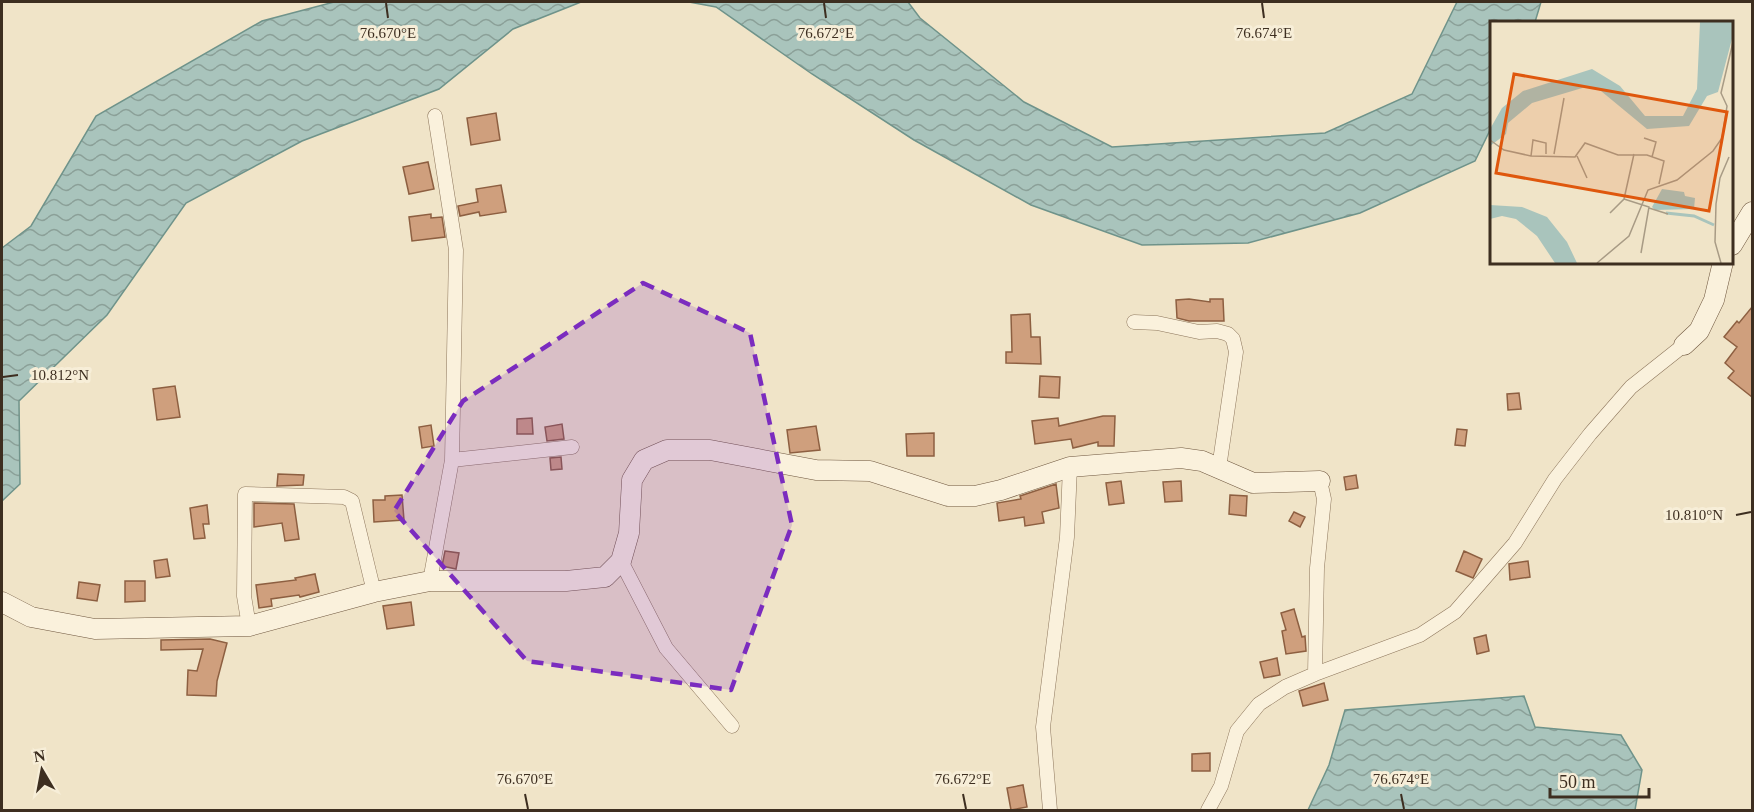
<svg xmlns="http://www.w3.org/2000/svg" width="1754" height="812" font-family="'Times New Roman',serif">
	<defs>
		<pattern id="water-waves" width="16" height="10" patternUnits="userSpaceOnUse" patternTransform="scale(1.5)"><rect width="16" height="10" fill="#a9c4bc"/><path d="M0 5q4-4 8 0t8 0" fill="none" stroke="#8ba098"/></pattern>
	</defs>
	<rect width="100%" height="100%" fill="#f0e4c8"/>
	<path fill="url(#water-waves)" stroke="#6f938a" stroke-width="1.5" d="M334 2H581L513 29 439 89 302 141 186 203 107 315 19 401 20 484 2 501V248L31 226 96 116 262 21Z
		M689 2H908L920 18 1024 102 1112 147 1325 133 1412 94 1457 2H1541L1535 22H1492L1491 128 1475 161 1360 213 1248 243 1142 245 1031 205 914 140 812 74 716 7Z
		M1524 696 1535 727 1621 735 1642 770 1635 810H1308L1329 765 1345 710Z"/>
	<path fill="#cf9f7d" stroke="#8d5f41" stroke-width="1.5" d="M496 113 500 140 471 145 467 118Z
		M428 162 434 189 409 194 403 167Z
		M501 185 506 212 480 216 479 212 460 216 458 206 478 202 476 189Z
		M431 214V218L442 217 445 237 412 241 409 217Z
		M1189 299 1210 302V299H1223L1224 321H1189L1177 318 1176 300Z
		M1752 307V397L1728 378 1734 371 1725 363 1737 347 1724 337 1737 321 1739 323Z
		M1030 314 1031 337H1040L1041 364 1006 363V352H1012L1011 315Z
		M1040 376 1060 377 1059 398 1039 397Z
		M175 386 180 417 157 420 153 389Z
		M1519 393 1521 409 1508 410 1507 394Z
		M1103 416H1115L1114 446H1098V442L1073 448 1071 439 1035 444 1032 421 1058 418 1059 426Z
		M532 418 533 434H517V419Z
		M562 424 564 439 547 441 545 427Z
		M431 425 434 446 422 448 419 427Z
		M816 426 820 450 790 453 787 430Z
		M1457 429 1467 430 1465 446 1455 445Z
		M934 433V456H907L906 434Z
		M561 457 562 469 551 470 550 458Z
		M278 474 304 475 303 485 277 486Z
		M1356 475 1358 488 1346 490 1344 477Z
		M1121 481 1124 503 1109 505 1106 483Z
		M1181 481 1182 501 1165 502 1163 482Z
		M1056 484 1059 508 1042 512 1044 523 1025 526 1024 517 999 521 997 503 1021 499 1020 496Z
		M402 495 404 520 374 522 373 500H385V496Z
		M1230 495 1247 496 1246 516 1229 514Z
		M254 503 294 504 299 539 285 541 282 523 254 527Z
		M207 505 209 524H203L205 538 194 539 190 508Z
		M1294 512 1305 517 1300 527 1289 521Z
		M445 551 459 553 456 569 442 566Z
		M1464 551 1482 559 1473 578 1456 571Z
		M167 559 170 576 156 578 154 561Z
		M1528 561 1530 577 1510 580 1509 564Z
		M315 574 319 592 300 597 299 595 271 599 272 606 259 608 256 585 296 580 295 578Z
		M125 581H145V601L125 602Z
		M79 582 100 585 97 601 77 598Z
		M411 602 414 625 387 629 383 606Z
		M1294 609 1302 637 1305 636 1306 651 1286 654 1282 631 1286 630 1281 613Z
		M1486 635 1489 651 1477 654 1474 638Z
		M210 639 227 643 217 681 216 696 187 695 188 670 197 671 203 649 161 650V640Z
		M1277 658 1280 675 1264 678 1260 662Z
		M1324 683 1328 700 1303 706 1299 691Z
		M1210 753V771H1192V754Z
		M1023 785 1027 807 1011 810 1007 788Z"/>
	<g fill="none" stroke-linecap="round" stroke-linejoin="round">
		<defs>
			<path id="street" d="M1134 322 1157 323 1199 332 1217 331 1228 334 1233 339 1236 352 1219 468
				M452 460 572 447
				M621 561 666 648 732 726
				M430 581 452 460 456 250 435 116
				M249 626 244 596 245 494 344 497 352 501 374 592
				M1315 674 1317 568 1324 499 1320 481
				M1050 810 1043 727 1067 537 1070 467
				M1208 810 1221 786 1237 731 1259 704 1285 687 1315 674 1420 635 1455 612 1515 543 1555 479 1590 434 1631 387 1684 345"/>
			<path id="secondary" d="M1732 245 1752 212
				M1684 345 1699 331 1714 300 1723 262
				M2 602 31 617 95 629 249 626 374 592 430 581H566L605 577 621 561 629 533 632 480 644 460 667 450H710L816 470 870 471 948 496H975L1001 490 1070 467 1181 458 1202 461 1253 483 1320 481"/>
		</defs>
		<use href="#street" stroke="#8d765c" stroke-width="15"/>
		<use href="#secondary" stroke="#6f573f" stroke-width="21"/>
		<use href="#street" stroke="#faf1dc" stroke-width="14"/>
		<use href="#secondary" stroke="#faf1dc" stroke-width="20"/>
	</g>
	<path fill="#7b2cbf" fill-opacity="0.2" stroke="#7b2cbf" stroke-width="4.5" stroke-dasharray="12 8" stroke-linejoin="round" d="M643 283 750 333 792 525 731 690 527 661 394 511 463 401Z"/>
	<path fill="none" stroke="#3d2e20" stroke-width="2" d="M386 3 388 18M824 3 826 18M1262 3 1264 18M3 377 18 375M1736 515 1751 512M525 794 528 809M963 794 966 809M1401 794 1404 809"/>
	<g transform="translate(1490 21)">
		<rect width="243" height="243" fill="#f0e4c8"/>
		<path d="M210 1H243V14L228 71 217 75 199 105 157 108 111 70 99 65 42 82 18 102 16 113 0 125V108L12 87 33 70 102 48 130 65 155 95H193L207 68ZM172 168 194 171 195 175 205 177 204 188 165 189 162 186ZM0 184 32 186 57 196 77 221 87 242H65L47 215 26 198 12 195 0 198Z" fill="#a9c4bc"/>
		<path fill="none" stroke="#a9c4bc" stroke-width="3" d="M176 192 204 195 224 204"/>
		<path fill="none" stroke="#a89b85" stroke-width="1.5" d="M154 117 166 121 162 136M0 119 14 129 41 135 85 136 95 122 128 134H157L174 140 169 163M64 133 74 77M41 135 43 119 56 122V133M87 135 97 157M134 178 159 186 151 232M159 187 178 193M120 192 134 178 144 133M107 242 139 215 158 169 187 159 223 130 232 117 237 85 231 72 243 21M231 242 225 221 226 183 230 157 239 136"/>
		<path fill="#df570d" fill-opacity="0.15" stroke="#df570d" stroke-width="3" d="M24 53 237 91 219 190 6 152Z"/>
		<rect width="243" height="243" fill="none" stroke="#3d2e20" stroke-width="3"/>
	</g>
	<g font-size="15" text-anchor="middle" fill="#3d2e20" stroke="#f7eed8" stroke-width="6" stroke-linejoin="round" paint-order="stroke">
		<text x="388" y="38">76.670°E</text>
		<text x="826" y="38">76.672°E</text>
		<text x="1264" y="38">76.674°E</text>
		<text x="60" y="380">10.812°N</text>
		<text x="1694" y="520">10.810°N</text>
		<text x="525" y="784">76.670°E</text>
		<text x="963" y="784">76.672°E</text>
		<text x="1401" y="784">76.674°E</text>
	</g>
	<rect width="1754" height="812" fill="none" stroke="#3d2e20" stroke-width="6"/>
	<g transform="translate(42 770) rotate(350)" stroke="#f7eed8" stroke-width="4.5" paint-order="stroke">
	<path d="M0-4.5L10 22L0 15L-10 22Z" fill="#3d2e20"/>
	<text y="-9" font-size="16" font-weight="bold" text-anchor="middle" fill="#3d2e20">N</text>
	</g>
	<path d="M1550 788v9h99v-9" fill="none" stroke="#3d2e20" stroke-width="3"/>
	<text x="1559" y="788" font-size="18" fill="#3d2e20" stroke="#f7eed8" stroke-width="4.5" paint-order="stroke">50 m</text>
</svg>
